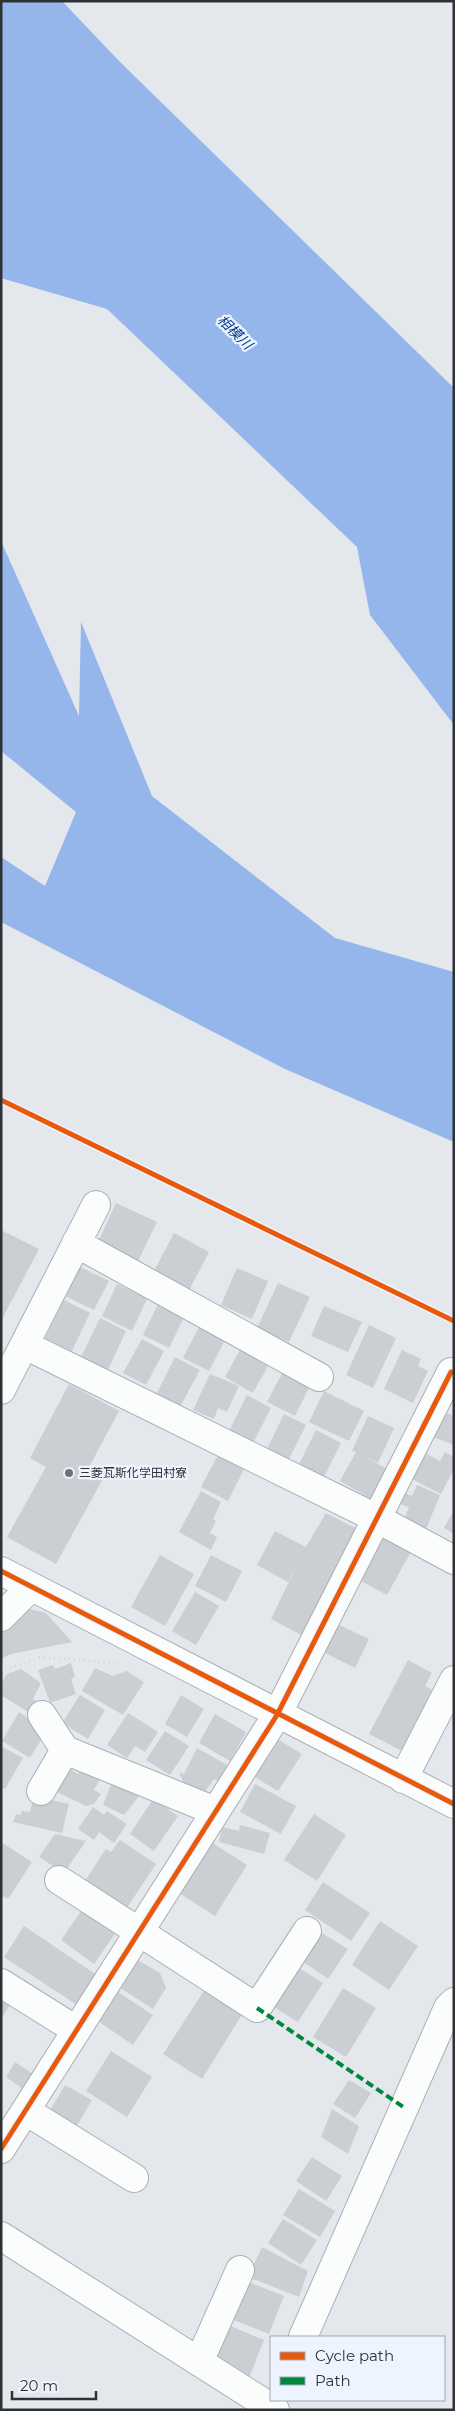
<svg xmlns="http://www.w3.org/2000/svg" width="455" height="2411" font-family="Montserrat,'Noto Sans JP',sans-serif">
	<rect width="100%" height="100%" fill="#e4e8ed"/>
	<path fill="#94b6ea" d="M1 1H62L119 61 454 388V725L370 615 357 547 107 309 1 278Z
		M1 536V541L79 716 81 622 152 796 335 938 454 972V1142L285 1069 1 922V857L45 886 76 812 1 751Z"/>
	<path fill="#cbced2" d="M116 1203 157 1222 138 1261 98 1242Z
		M1 1230 39 1249 1 1321Z
		M174 1233 209 1252 188 1292 153 1273Z
		M80 1267 109 1281 94 1310 65 1296Z
		M237 1268 268 1281 252 1319 221 1305Z
		M278 1283 310 1297 289 1342 257 1328Z
		M117 1284 147 1299 132 1331 102 1316Z
		M64 1300 90 1313 72 1351 45 1338Z
		M158 1304 184 1317 169 1348 143 1335Z
		M324 1306 362 1322 348 1352 311 1336Z
		M100 1318 126 1331 108 1370 81 1357Z
		M200 1325 226 1338 209 1371 183 1358Z
		M369 1325 396 1338 373 1388 346 1375Z
		M142 1339 164 1351 146 1385 123 1373Z
		M241 1348 269 1364 253 1393 225 1377Z
		M402 1350 421 1359 418 1366 428 1371 413 1403 384 1389Z
		M175 1357 200 1370 180 1407 156 1395Z
		M282 1373 310 1386 295 1416 267 1402Z
		M210 1374 239 1386 227 1412 218 1408 214 1419 193 1410Z
		M69 1384 119 1411 88 1469 104 1477 56 1564 7 1537 46 1467 30 1458Z
		M324 1391 364 1411 349 1441 309 1422Z
		M247 1395 271 1408 253 1443 229 1431Z
		M440 1410 454 1416V1445L430 1436Z
		M284 1414 306 1425 288 1461 266 1451Z
		M368 1416 394 1428 378 1463 365 1457 391 1471 375 1501 340 1481 356 1452 352 1451Z
		M316 1430 341 1443 322 1481 297 1468Z
		M445 1452 454 1457V1469L441 1494 412 1479 425 1453 440 1461Z
		M218 1455 244 1469 228 1501 201 1487Z
		M417 1485 440 1495 424 1534 402 1525 409 1507 400 1504 405 1493 412 1496Z
		M201 1491 221 1502 213 1519 216 1521 210 1533 217 1537 211 1550 179 1532Z
		M454 1510V1534L444 1528Z
		M326 1513 359 1530 303 1636 271 1619 297 1565 288 1582 257 1565 275 1531 306 1547Z
		M381 1534 412 1550 387 1595 357 1579Z
		M160 1555 194 1574 165 1626 131 1607Z
		M211 1555 242 1571 226 1602 195 1586Z
		M195 1592 219 1606 196 1645 172 1631Z
		M26 1608 46 1613 72 1642 11 1654 1 1659V1632Z
		M331 1621 369 1639 355 1668 317 1649Z
		M408 1660 432 1673 425 1686 438 1693 406 1753 369 1734Z
		M71 1663 75 1677 71 1679 76 1694 50 1703 38 1670 53 1665 55 1669Z
		M95 1668 113 1676 127 1671 144 1682 123 1715 82 1691Z
		M21 1669 41 1683 33 1699 43 1705 36 1717 1 1695V1683L7 1674Z
		M80 1695 105 1710 88 1739 62 1723Z
		M181 1695 204 1709 187 1737 165 1724Z
		M19 1712 35 1723 33 1727 44 1735 30 1758 2 1741Z
		M128 1713 158 1732 145 1752 135 1746 127 1758 107 1745Z
		M215 1714 246 1732 230 1761 199 1743Z
		M165 1731 189 1746 170 1775 146 1760Z
		M274 1737 302 1754 278 1791 251 1775Z
		M1 1746 23 1758 5 1789 1 1787Z
		M197 1748 231 1767 223 1782 214 1779 204 1793 184 1783 179 1773 184 1774Z
		M84 1766 102 1776 94 1790 101 1794 94 1804 86 1806 57 1792 70 1769 78 1774Z
		M112 1782 140 1795 124 1815 103 1805Z
		M255 1784 296 1806 281 1834 240 1812Z
		M34 1796 69 1804 62 1833 13 1822 16 1814 20 1815 22 1811 30 1812Z
		M153 1799 178 1816 154 1851 130 1834Z
		M93 1807 104 1815 107 1811 127 1824 114 1843 99 1832 94 1840 78 1829Z
		M314 1814 346 1835 317 1881 284 1860Z
		M240 1825 270 1833 264 1854 219 1842 222 1827 239 1831Z
		M55 1834 86 1841 64 1873 39 1857Z
		M120 1840 156 1864 126 1909 85 1881 106 1849 111 1852Z
		M1 1842 32 1862 8 1899 1 1895Z
		M211 1842 247 1865 215 1916 179 1893Z
		M323 1882 370 1913 351 1941 305 1910Z
		M84 1907 117 1931 94 1964 61 1940Z
		M380 1921 418 1946 389 1990 352 1965Z
		M24 1926 97 1975 77 2005 4 1957Z
		M317 1930 348 1949 328 1979 299 1959Z
		M134 1958 160 1973 166 1988 153 2009 117 1986Z
		M294 1965 323 1983 298 2022 269 2004Z
		M343 1988 376 2008 346 2057 313 2037Z
		M205 1989 243 2013 202 2079 163 2054Z
		M115 1990 153 2015 133 2045 95 2019Z
		M1 1993 13 2001 1 2019Z
		M111 2051 152 2077 127 2117 86 2091Z
		M15 2062 33 2074 23 2089 6 2077Z
		M349 2080 371 2093 355 2118 333 2104Z
		M65 2085 92 2100 75 2129 48 2114Z
		M332 2109 359 2126 348 2154 321 2137Z
		M312 2157 342 2176 326 2201 296 2181Z
		M299 2189 335 2211 320 2237 283 2215Z
		M283 2219 317 2240 301 2265 268 2243Z
		M262 2247 308 2271 299 2297 248 2277Z
		M246 2281 284 2296 269 2334 231 2319Z
		M226 2324 264 2340 248 2380 209 2363Z"/>
	<g fill="none" stroke-linecap="round" stroke-linejoin="round">
		<defs>
			<path id="minor" d="M76 1243 319 1377
				M25 1345 376 1518 454 1560
				M1 1390 96 1205
				M1 1571 454 1804
				M1 1617 31 1587
				M42 1715 65 1750 215 1811
				M403 1779 454 1680
				M41 1791 65 1750
				M59 1880 257 2008 307 1931
				M1 1983 76 2030
				M26 2111 134 2178
				M1 2149 277 1715 451 1372
				M1 2236 275 2410
				M303 2337 448 2008 454 2002
				M199 2362 240 2270"/>
		</defs>
		<use href="#minor" stroke="#abaeb2" stroke-width="30"/>
		<path stroke="#d2d3d4" stroke-width="3" stroke-dasharray="1 4" stroke-linecap="butt" d="M1 1671 39 1658 72 1659 118 1664"/>
		<use href="#minor" stroke="#fbfcfc" stroke-width="28"/>
		<path stroke="#00873e" stroke-width="4" stroke-dasharray="8 4" stroke-linecap="butt" d="M257 2008 405 2108"/>
		<defs>
			<path id="cycleway" d="M1 1100 454 1321
				M1 1571 454 1804
				M1 2149 277 1715 451 1372"/>
		</defs>
		<use href="#cycleway" stroke="#eef4ff" stroke-width="8"/>
		<use href="#cycleway" stroke="#e8590c" stroke-width="5"/>
	</g>
	<circle fill="#6e7175" stroke="#eef4ff" stroke-width="2" cx="69" cy="1473" r="5"/>
	<g text-anchor="middle" stroke-width="4.5" stroke-linejoin="round" paint-order="stroke">
		<g font-size="12" fill="#2e3135" stroke="#eef4ff" text-anchor="start">
			<text x="79" y="1477">三菱瓦斯化学田村寮</text>
		</g>
		<g font-size="14" font-style="italic" fill="#00398c" stroke="#eef4ff">
			<text transform="translate(235 332) rotate(44)" y="5">相模川</text>
		</g>
	</g>
	<rect width="455" height="2411" fill="none" stroke="#2e3135" stroke-width="5"/>
	<rect x="270" y="2336" width="175" height="65" fill="#eef4ff" stroke="#a1a6ae"/>
	<rect x="280" y="2352" width="25" height="8" fill="#e8590c" stroke="#a1a6ae"/>
	<text x="315" y="2361" font-size="15" fill="#2e3135">Cycle path</text>
	<rect x="280" y="2377" width="25" height="8" fill="#00873e" stroke="#a1a6ae"/>
	<text x="315" y="2386" font-size="15" fill="#2e3135">Path</text>
	<path d="M12 2391v8h84v-8" fill="none" stroke="#2e3135" stroke-width="2.5"/>
	<text x="20" y="2391" font-size="15" fill="#2e3135" stroke="#eef4ff" stroke-width="4" paint-order="stroke">20 m</text>
</svg>
